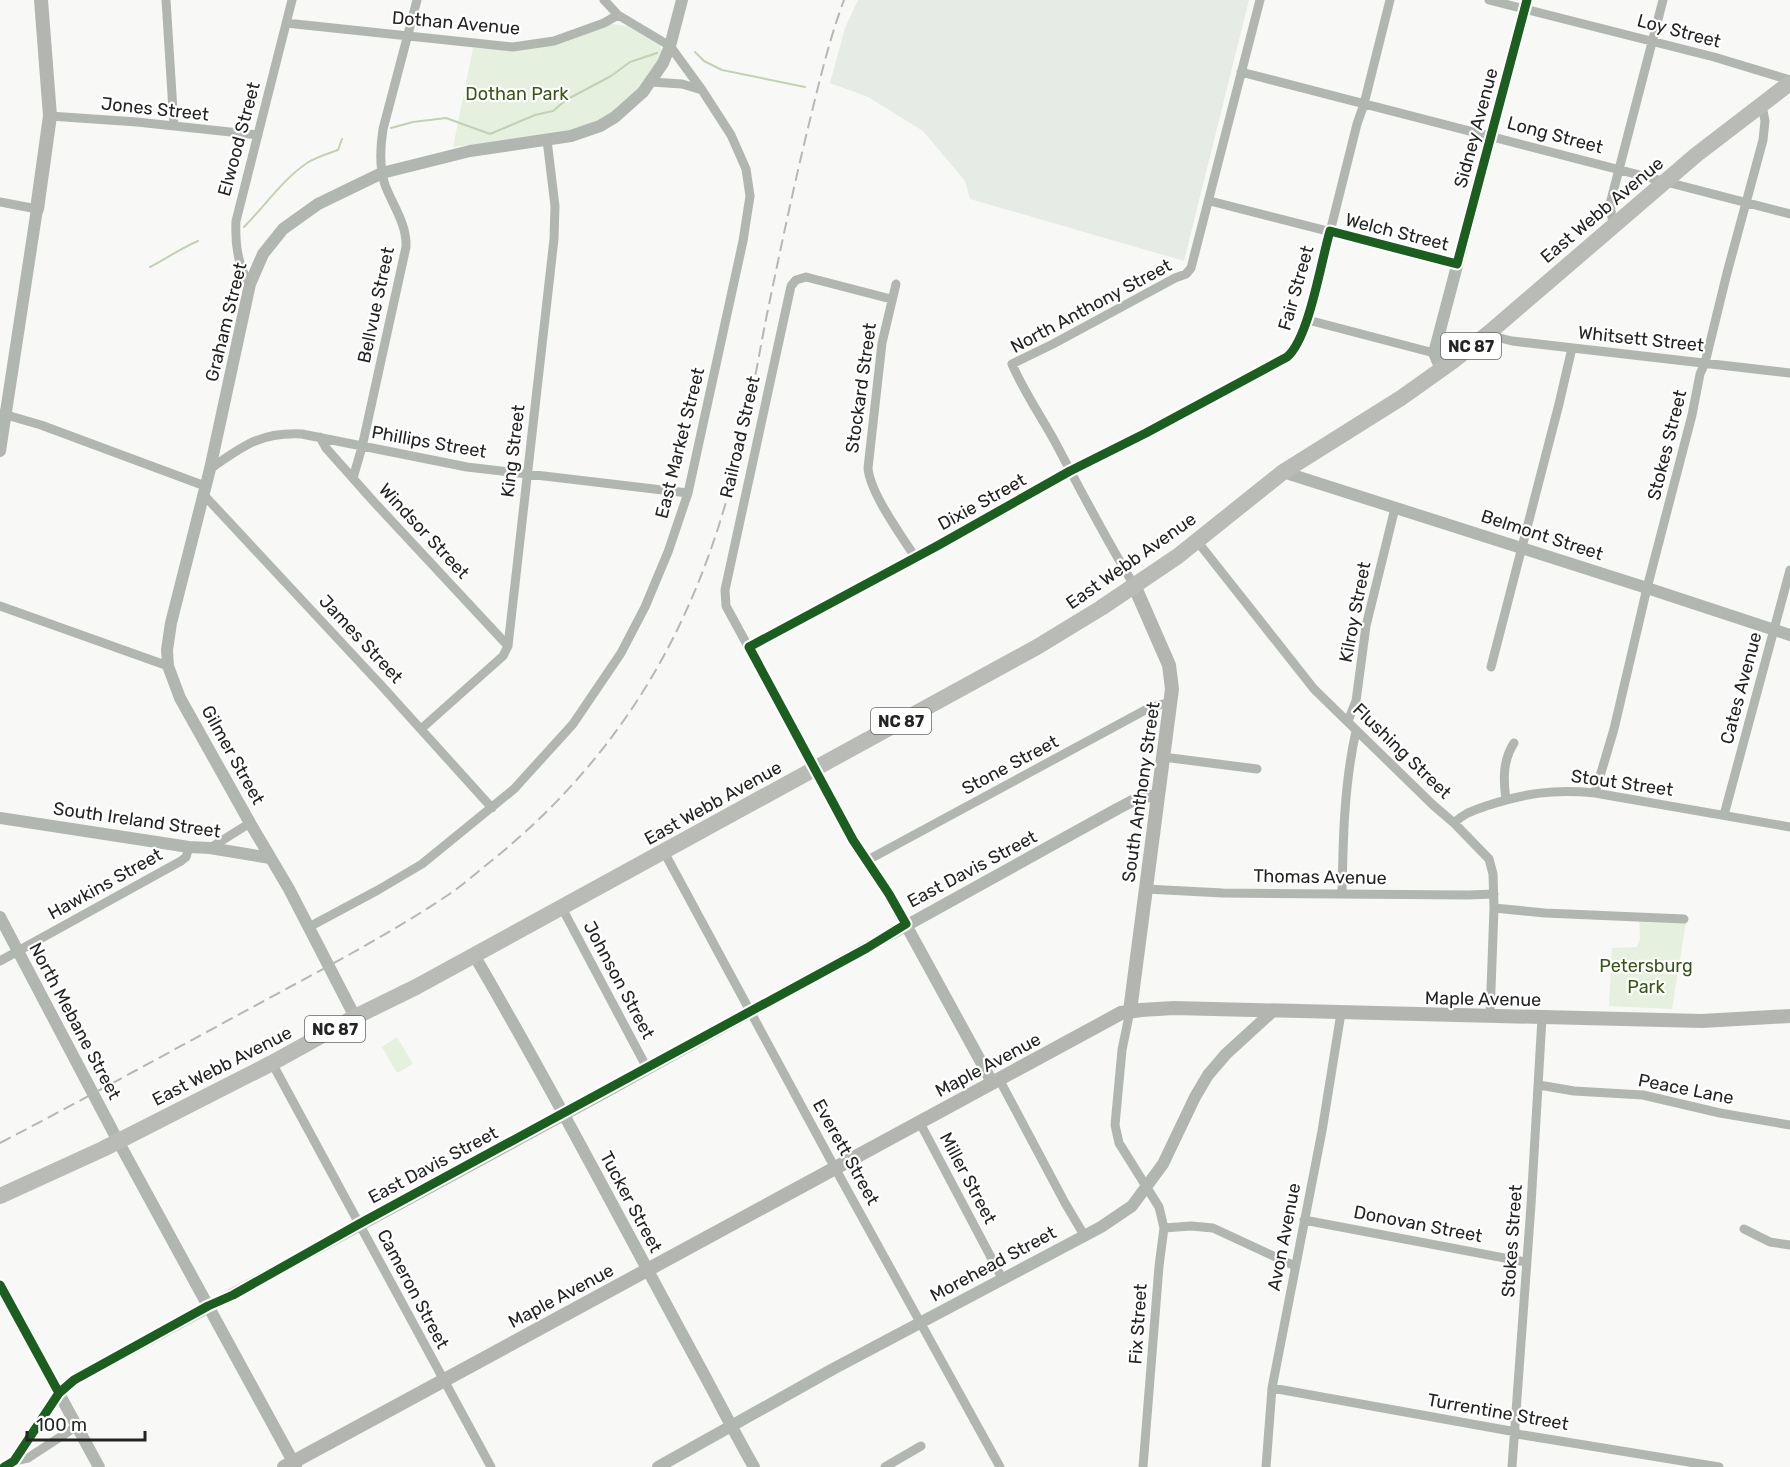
<svg xmlns="http://www.w3.org/2000/svg" width="1790" height="1467" font-family="Rubik,sans-serif">
	<rect width="100%" height="100%" fill="#f8f9f7"/>
	<path fill="#e7ebe5" d="M858 0H1249L1184 261 970 199 965 181 923 131 868 97 830 83 845 28Z"/>
	<path fill="#e5f0de" d="M612 24 627 26 660 45 663 54 648 80 610 115 578 131 453 147 473 48 510 49Z
		M1639 918 1686 922 1672 1009 1609 1006 1612 948 1637 947 1640 939Z
		M397 1037 413 1064 397 1073 382 1047Z"/>
	<g fill="none" stroke-linecap="round" stroke-linejoin="round">
		<path stroke="#c1d2b4" stroke-width="2" d="M695 52 704 61 722 70 805 87
			M391 128 413 122 446 118 490 134 535 115 553 111 566 100 611 76 630 62 657 53
			M244 227C265 206 282 180 307 163 316 157 327 154 338 150L342 139
			M150 267C166 259 181 248 198 241"/>
		<path stroke="#b2b6b1" stroke-width="9" d="M166 0 174 126
			M604 0 618 15 670 46 702 90
			M1489 0 1714 57 1790 80
			M286 23 513 47 554 41 604 23 618 15
			M1241 72 1790 214
			M50 116 137 122 258 135
			M1210 201 1457 264
			M0 202 37 209
			M1613 225 1610 204 1663 0
			M250 284C237 266 235 243 236 221L292 0
			M896 284 882 343 868 468C870 493 901 535 915 557
			M1308 320 1434 353
			M1490 332 1500 338 1512 341 1790 373
			M0 413 41 425 205 486
			M320 437 326 448 374 502 508 646
			M210 469C243 446 260 432 302 434L467 467 688 493
			M353 478 362 447 406 247C407 224 393 206 385 185 379 167 380 148 383 129L417 0
			M203 494 380 684 492 808
			M1197 541 1314 689 1433 805 1454 823 1489 859 1493 874 1494 908 1490 1016
			M1134 585C1105 538 1080 489 1054 440 1040 415 1023 390 1012 364L1053 344 1175 278 1186 274 1191 268 1260 0
			M0 606 168 666
			M749 647 937 546 1070 471 1146 433 1291 353 1308 320 1357 124 1364 104 1390 0
			M1491 667 1559 404 1572 348
			M1348 721 1356 701 1366 626 1395 508
			M421 729 503 656 508 646 554 239 555 206 547 140
			M1163 757 1257 769
			M815 769 726 606 725 590 791 286 796 280 806 277 891 299
			M1595 793 1614 729 1647 588 1692 415 1700 374 1705 363 1727 273 1763 140 1765 121 1762 105
			M1506 799C1503 779 1503 760 1514 743
			M1724 815 1790 570
			M1454 823C1464 813 1473 811 1486 806 1525 793 1554 789 1595 793L1790 827
			M210 848 250 823
			M664 852 835 1168 1000 1467
			M866 861 1149 708 1163 704 1171 705
			M1146 889 1223 893 1468 895 1494 894
			M1342 894C1343 839 1344 785 1356 731
			M562 908 647 1068
			M1494 908 1545 913 1684 919
			M309 927 378 890 422 864 514 789 573 724 621 653 645 607 668 552 688 493 743 241 750 196 746 169 731 135 702 90 682 84 651 82
			M0 961 181 861 186 857 189 847
			M1130 1011 1122 1050 1115 1125 1119 1143 1159 1207 1164 1228 1159 1266 1143 1467
			M272 1063 491 1467
			M999 1079 1065 1203 1084 1235
			M1539 1085 1574 1091 1643 1095 1720 1113 1790 1125
			M920 1123 1003 1280
			M1304 1220 1526 1262
			M1164 1228 1191 1226 1213 1228 1295 1266
			M1744 1229 1770 1242 1790 1245
			M1272 1388 1516 1432 1517 1434 1719 1467
			M14 1461 28 1458 77 1426
			M885 1467 921 1446
			M1266 1467 1272 1388 1322 1131 1341 1013
			M1512 1467 1531 1205 1542 1018"/>
		<path stroke="#b2b6b1" stroke-width="12" d="M1441 369 1434 353 1527 0
			M0 451 37 209
			M1283 472 1647 588 1790 635
			M815 769 853 840 889 894 992 1082
			M0 818 189 847 210 848 270 858
			M0 917 118 1141 296 1467
			M474 955C553 1090 625 1229 700 1367 718 1400 735 1434 754 1467
			M355 1017 289 889 250 823 180 698 168 666 167 650 171 623 210 469 250 284 263 254 283 229 318 204 382 173 470 151 571 136 600 126 615 117 643 92 663 63 670 46 682 0
			M0 1285 99 1467
			M4 1467 14 1461 59 1393 74 1380 602 1094 1117 809 1138 798 1157 795
			M658 1467 833 1369 1101 1227 1132 1206 1163 1164 1195 1097 1208 1075 1226 1054 1272 1012"/>
		<path stroke="#b2b5b0" stroke-width="14" d="M37 209 50 116 41 0
			M1130 1011 1172 689 1169 665 1134 585
			M284 1467 1121 1013 1141 1010 1174 1008 1702 1021 1790 1016"/>
		<path stroke="#b9bbb6" stroke-width="16" d="M0 1196 103 1149 272 1063 355 1017 416 987 1037 647 1101 608 1178 556 1283 472 1401 398 1453 361 1490 332 1696 155 1790 83"/>
		<path stroke="#b6b8b4" stroke-width="2" stroke-dasharray="12 6" stroke-linecap="butt" d="M0 1143C88 1097 175 1049 262 1002 325 968 388 935 448 895 462 886 476 873 490 862 617 760 693 633 733 476 747 424 756 371 766 319 779 256 792 194 807 132 818 87 828 43 844 0"/>
		<defs>
			<path id="cycleway" d="M0 1285 59 1393
				M4 1467 14 1461 59 1393 74 1380 208 1306 233 1295 359 1224 867 948 906 924 889 894 853 840 749 647 937 546 1070 471 1146 433 1287 357C1309 339 1321 261 1330 231L1457 264 1527 0"/>
		</defs>
		<use href="#cycleway" stroke="#fff" stroke-width="13"/>
		<use href="#cycleway" stroke="#1b5e20" stroke-width="9"/>
	</g>
	<g text-anchor="middle" stroke-width="4.5" stroke-linejoin="round" paint-order="stroke">
		<g fill="#fff" stroke="#656665" stroke-width="1.5">
			<rect x="1441" y="333" width="60" height="26" rx="4.5"/>
			<rect x="871" y="708" width="60" height="26" rx="4.5"/>
			<rect x="305" y="1016" width="60" height="26" rx="4.5"/>
		</g>
		<g font-size="16" font-weight="bold" fill="#232423">
			<text x="1471" y="352">NC 87</text>
			<text x="901" y="727">NC 87</text>
			<text x="335" y="1035">NC 87</text>
		</g>
		<g font-size="18" fill="#232423" stroke="#fff">
			<text transform="translate(456 23) rotate(5)" y="6">Dothan Avenue</text>
			<text transform="translate(1679 31) rotate(15)" y="6">Loy Street</text>
			<text transform="translate(155 109) rotate(6)" y="6">Jones Street</text>
			<text transform="translate(1476 128) rotate(-75)" y="6">Sidney Avenue</text>
			<text transform="translate(1555 135) rotate(15)" y="6">Long Street</text>
			<text transform="translate(239 139) rotate(-75)" y="6">Elwood Street</text>
			<text transform="translate(1602 210) rotate(-40)" y="6">East Webb Avenue</text>
			<text transform="translate(1397 232) rotate(14)" y="6">Welch Street</text>
			<text transform="translate(1296 288) rotate(-74)" y="6">Fair Street</text>
			<text transform="translate(376 305) rotate(-78)" y="6">Bellvue Street</text>
			<text transform="translate(1091 306) rotate(-28)" y="6">North Anthony Street</text>
			<text transform="translate(226 322) rotate(-76)" y="6">Graham Street</text>
			<text transform="translate(1641 339) rotate(6)" y="6">Whitsett Street</text>
			<text transform="translate(861 388) rotate(-82)" y="6">Stockard Street</text>
			<text transform="translate(740 437) rotate(-77)" y="6">Railroad Street</text>
			<text transform="translate(429 442) rotate(10)" y="6">Phillips Street</text>
			<text transform="translate(680 443) rotate(-76)" y="6">East Market Street</text>
			<text transform="translate(1667 445) rotate(-76)" y="6">Stokes Street</text>
			<text transform="translate(513 451) rotate(-83)" y="6">King Street</text>
			<text transform="translate(982 502) rotate(-29)" y="6">Dixie Street</text>
			<text transform="translate(424 531) rotate(47)" y="6">Windsor Street</text>
			<text transform="translate(1542 535) rotate(18)" y="6">Belmont Street</text>
			<text transform="translate(1131 561) rotate(-35)" y="6">East Webb Avenue</text>
			<text transform="translate(1355 612) rotate(-79)" y="6">Kilroy Street</text>
			<text transform="translate(361 639) rotate(47)" y="6">James Street</text>
			<text transform="translate(1741 688) rotate(-75)" y="6">Cates Avenue</text>
			<text transform="translate(1402 751) rotate(44)" y="6">Flushing Street</text>
			<text transform="translate(233 755) rotate(61)" y="6">Gilmer Street</text>
			<text transform="translate(1010 765) rotate(-28)" y="6">Stone Street</text>
			<text transform="translate(1622 783) rotate(8)" y="6">Stout Street</text>
			<text transform="translate(1141 792) rotate(-82)" y="6">South Anthony Street</text>
			<text transform="translate(713 803) rotate(-29)" y="6">East Webb Avenue</text>
			<text transform="translate(137 820) rotate(8)" y="6">South Ireland Street</text>
			<text transform="translate(972 869) rotate(-28)" y="6">East Davis Street</text>
			<text transform="translate(1320 877) rotate(1)" y="6">Thomas Avenue</text>
			<text transform="translate(105 884) rotate(-29)" y="6">Hawkins Street</text>
			<text transform="translate(619 980) rotate(62)" y="6">Johnson Street</text>
			<text transform="translate(1483 999) rotate(1)" y="6">Maple Avenue</text>
			<text transform="translate(75 1021) rotate(62)" y="6">North Mebane Street</text>
			<text transform="translate(988 1065) rotate(-28)" y="6">Maple Avenue</text>
			<text transform="translate(222 1066) rotate(-27)" y="6">East Webb Avenue</text>
			<text transform="translate(1686 1089) rotate(11)" y="6">Peace Lane</text>
			<text transform="translate(846 1152) rotate(61)" y="6">Everett Street</text>
			<text transform="translate(433 1165) rotate(-28)" y="6">East Davis Street</text>
			<text transform="translate(968 1178) rotate(62)" y="6">Miller Street</text>
			<text transform="translate(631 1202) rotate(62)" y="6">Tucker Street</text>
			<text transform="translate(1418 1224) rotate(11)" y="6">Donovan Street</text>
			<text transform="translate(1284 1237) rotate(-79)" y="6">Avon Avenue</text>
			<text transform="translate(1512 1241) rotate(-86)" y="6">Stokes Street</text>
			<text transform="translate(993 1264) rotate(-28)" y="6">Morehead Street</text>
			<text transform="translate(413 1289) rotate(62)" y="6">Cameron Street</text>
			<text transform="translate(561 1296) rotate(-28)" y="6">Maple Avenue</text>
			<text transform="translate(1138 1324) rotate(-86)" y="6">Fix Street</text>
			<text transform="translate(1498 1412) rotate(10)" y="6">Turrentine Street</text>
		</g>
		<g font-size="18" fill="#38561a" stroke="#fff">
			<text x="517" y="100">Dothan Park</text>
			<text x="1646" y="972">Petersburg<tspan x="1646" dy="21">Park</tspan></text>
		</g>
	</g>
	<path d="M27 1431v9h118v-9" fill="none" stroke="#232423" stroke-width="3"/>
	<text x="36" y="1431" font-size="18" fill="#232423" stroke="#ffffff" stroke-width="4.5" paint-order="stroke">100 m</text>
</svg>
